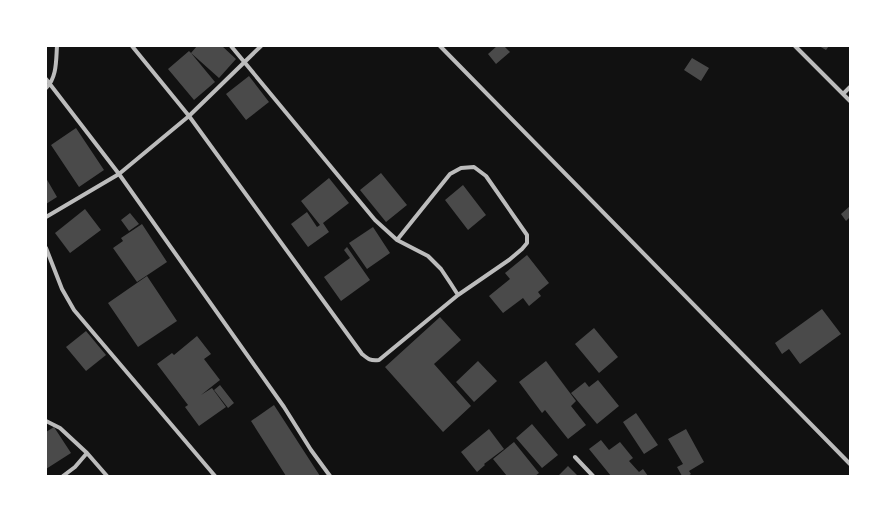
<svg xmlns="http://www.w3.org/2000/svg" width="896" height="522" font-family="Poppins,sans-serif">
	<rect width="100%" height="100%" fill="#111"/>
	<path fill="#4a4a4a" d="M197 46H222L236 59 219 78 191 53 215 82 194 100 168 69 189 51 191 53Z
		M497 46H504L510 52 496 64 488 54Z
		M819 46H829L826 50Z
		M692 58 709 68 701 81 684 70Z
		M249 76 269 102 246 120 226 94Z
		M76 128 104 170 79 187 51 145Z
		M381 173 407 205 386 222 360 190Z
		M46 178 57 197 46 204Z
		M329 178 349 203 323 223 329 232 308 247 291 224 307 212 317 227 320 225 301 201Z
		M463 185 486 215 468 230 445 200Z
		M850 206V217L846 221 841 214Z
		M85 209 101 230 70 253 55 233Z
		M130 213 139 224 129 231 121 220Z
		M142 224 167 262 137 282 113 248 123 241 121 238Z
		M373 227 390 253 367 269 349 243Z
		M347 247 370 280 341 301 324 277 350 258 344 250Z
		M527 255 549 283 538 292 541 296 529 306 523 298 503 313 489 296 510 279 505 273Z
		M147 276 177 321 138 347 108 303Z
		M822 309 841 334 800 364 789 349 782 354 775 343Z
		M440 317 461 340 434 364 471 406 443 432 385 367Z
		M594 328 618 357 599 373 575 344Z
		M86 331 106 355 86 371 66 347Z
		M197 336 211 354 204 359 220 380 201 395 212 388 226 407 199 426 185 407 188 405 157 364 172 353 174 355Z
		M478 361 497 381 474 402 456 382Z
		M546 361 576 401 571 406 586 425 568 439 545 410 542 413 519 382Z
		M598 380 619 406 597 424 571 393 585 382 589 387Z
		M220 385 234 403 228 408 214 390Z
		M274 405 320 476H286L251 421Z
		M636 413 658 445 644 454 623 422Z
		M532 424 558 455 542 468 516 438Z
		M54 427 71 453 46 469V432Z
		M489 429 504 449 484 464 485 465 477 472 461 452Z
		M686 429 704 462 689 471 691 474 688 476H682L677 467 683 464 668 439Z
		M601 440 609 450 620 442 633 458 629 461 639 472 643 469 648 476H611L589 449Z
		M514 442 539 473 535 476H507L493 459Z
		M568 466 578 476H558Z"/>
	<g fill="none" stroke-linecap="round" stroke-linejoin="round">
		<path stroke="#bcbcbc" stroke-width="4" d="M132 46 189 116 362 354C368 359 370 361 379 360L458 295 451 284 441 269 428 256 397 240 375 220 231 46
			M440 46 850 464
			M795 46 850 101
			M46 79 119 174 284 407 311 450 330 476
			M46 88C57 78 56 60 57 46
			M843 94 850 87
			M46 217 119 174 189 116 261 46
			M397 240 450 174 461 168 474 167 486 176 527 235V243L522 249 509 260 458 295
			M46 248 62 289 74 310 215 476
			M46 421 60 428 87 453
			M575 457 593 476
			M63 476 75 467 87 453 107 476"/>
	</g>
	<rect width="896" height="522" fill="none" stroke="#ffffff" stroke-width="94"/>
</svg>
